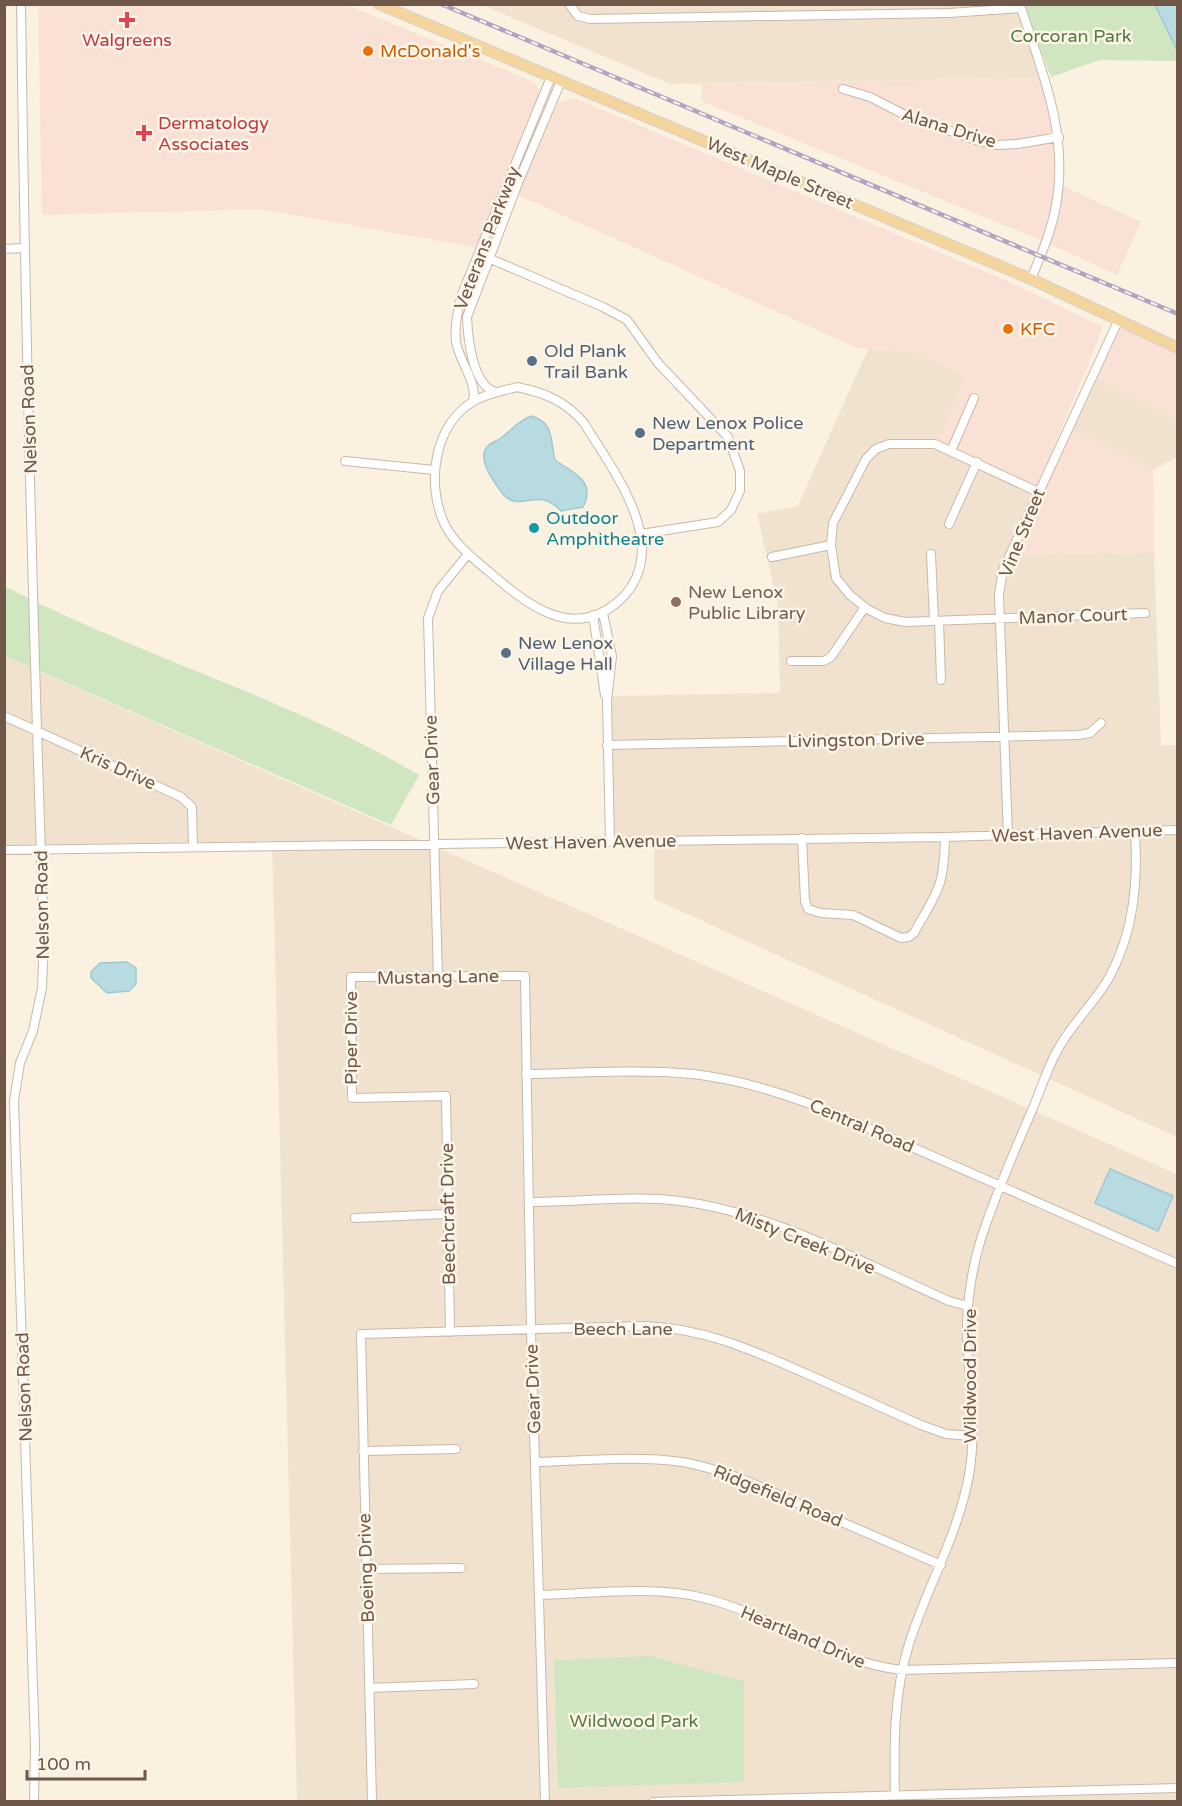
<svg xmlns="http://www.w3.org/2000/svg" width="1182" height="1806" font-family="'Varela Round',sans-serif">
	<rect width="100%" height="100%" fill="#faf1e1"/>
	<path fill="#f1e2d0" d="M482 5H1018L1043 78 670 84Z
		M868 349 914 352 965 376 1035 493 1000 571 1005 833 612 839 609 706 612 696 780 693 778 606 757 514 798 506Z
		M1093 377 1177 420V457L1153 470 1069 428Z
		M1154 552 1161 745H1177V828L1010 834 1001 595 1005 570 1011 555Z
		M4 656 1177 1174V1801H297L272 841 5 845Z
		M1177 834V1137L654 899V844Z"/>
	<path fill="#f9e1d6" d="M38 5H347L534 82 541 94 479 248 261 209 42 215Z
		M1043 78 1057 139 1054 205 1043 241 701 101 702 84Z
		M574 98 1014 284 1103 327 1035 493 936 448 965 376 914 352 857 348 518 195 558 103Z
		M1061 185 1141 222 1117 275 1048 243Z
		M1120 322 1177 351V420L1093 377Z
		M1069 428 1153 470 1154 552 1011 555Z"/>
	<path fill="#d0e6c1" d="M1024 5H1155L1177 50V61L1100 60 1051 77Z
		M4 586C139 656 288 698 419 775L391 825 5 656Z
		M650 1656 744 1681V1782L558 1788 554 1660Z"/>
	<path fill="#b8dbe1" stroke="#9fc9d2" stroke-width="1.5" d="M1155 5H1177V50Z
		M531 416C555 422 550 442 555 460 572 473 597 480 583 507L561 511C538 485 520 514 503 494 495 483 474 457 489 445 492 442 497 441 501 438 512 430 518 421 531 416Z
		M127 962 136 968V984L129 991 107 993 91 978V972L100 963Z
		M1110 1169 1173 1196 1158 1231 1095 1203Z"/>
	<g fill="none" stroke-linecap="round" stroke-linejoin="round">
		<defs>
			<path id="minor" d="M21 4C25 317 33 629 44 942L42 988 33 1031 20 1063 14 1101 35 1746 34 1802
				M569 4 578 16 590 19 949 13 1021 8
				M1020 5C1042 71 1069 134 1056 205 1052 230 1041 255 1031 279
				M843 89 870 97 907 116 979 141 997 145 1017 144 1059 137
				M4 249 23 248
				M479 254 603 307 627 320 658 363 728 437 740 471V491L731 510 718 522 641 534
				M517 387C546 393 565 401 584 423 613 471 674 547 621 599 573 644 525 603 487 570 471 557 453 542 444 523 426 483 434 424 474 401 488 393 503 391 517 387Z
				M495 392C472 384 468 338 467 317L518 183 561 81
				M473 401C478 383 459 361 456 342 454 325 458 311 462 294L551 77
				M951 451 974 398
				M345 461 434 470
				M1038 492 935 444H889L876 449 866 459 833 523 831 545 836 578 850 595 867 609 885 618 905 622 1145 613
				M949 524 977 462
				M931 554 934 621
				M772 557 831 545
				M603 613 612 656 607 701 610 842
				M593 615 605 695
				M939 621 941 680
				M791 661H824L831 657 865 607
				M4 716 181 797 192 807 193 847
				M607 745 1078 735 1090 733 1101 723
				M1008 836 999 595 1003 570 1119 319
				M802 838 805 901 808 909 821 913 853 915 901 938 909 937 914 933C938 890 944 888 945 837
				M4 850 945 837 1178 830
				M438 978 428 618 438 591 468 554
				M526 1074C581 1073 638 1069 693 1074 744 1080 791 1096 839 1115L1178 1264
				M529 1202C579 1202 630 1195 680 1201 774 1213 863 1263 949 1301L968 1306
				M355 1218 446 1214
				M450 1332 446 1096 352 1098 351 977 525 976 531 1329 545 1802
				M363 1451 456 1449
				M535 1462C583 1461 635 1455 682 1462 702 1465 721 1472 740 1478L941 1565
				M367 1569 461 1568
				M539 1595C592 1594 652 1585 704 1598 773 1615 830 1662 902 1670L1178 1663
				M369 1688 474 1684
				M372 1802 361 1334 645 1326C704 1328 754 1351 807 1374 845 1391 883 1408 921 1425L946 1434 972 1436
				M653 1802 1178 1788
				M895 1802C894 1749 893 1695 909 1644 927 1587 958 1535 969 1475 977 1429 969 1384 967 1338 966 1302 973 1260 985 1227 999 1186 1016 1147 1033 1108 1041 1089 1047 1069 1057 1051 1071 1024 1095 1003 1110 976 1134 931 1138 882 1135 832"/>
			<path id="major" d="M379 4 1031 279 1178 348"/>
		</defs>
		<use href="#minor" stroke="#c9b8a9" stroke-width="10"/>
		<use href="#major" stroke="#d7d0cc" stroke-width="12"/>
		<use href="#minor" stroke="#fff" stroke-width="8"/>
		<use href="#major" stroke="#f4d59e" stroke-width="10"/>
		<defs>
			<path id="rail" d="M441 4 1178 314"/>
		</defs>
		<use href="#rail" stroke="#b3a2c1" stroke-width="4.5"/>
		<use href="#rail" stroke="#fdf5e7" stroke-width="2" stroke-dasharray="7" stroke-linecap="butt"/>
	</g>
	<g fill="#e0444e" stroke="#fdf5e7" stroke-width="2">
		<path d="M124 11h6v6h6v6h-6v6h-6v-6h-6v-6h6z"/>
		<path d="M141 124h6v6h6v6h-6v6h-6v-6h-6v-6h6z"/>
	</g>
	<g fill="#e8710a" stroke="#fdf5e7" stroke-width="2">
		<circle cx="368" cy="51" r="6"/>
		<circle cx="1008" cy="329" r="6"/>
	</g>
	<g fill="#5c6f8a" stroke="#fdf5e7" stroke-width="2">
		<circle cx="532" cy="361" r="6"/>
		<circle cx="640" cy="433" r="6"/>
		<circle cx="506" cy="653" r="6"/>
	</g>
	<circle fill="#0f9aa8" stroke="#fdf5e7" stroke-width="2" cx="534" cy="528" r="6"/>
	<circle fill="#8d6e63" stroke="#fdf5e7" stroke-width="2" cx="676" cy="602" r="6"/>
	<g text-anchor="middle" stroke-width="5" stroke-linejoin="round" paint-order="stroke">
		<g font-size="18" fill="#547a46" stroke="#fdf5e7">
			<text x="1071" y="42">Corcoran Park</text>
			<text x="634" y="1727">Wildwood Park</text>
		</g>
		<g font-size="18" fill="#be3a42" stroke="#fdf5e7">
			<text x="127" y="46">Walgreens</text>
			<text x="158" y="129" text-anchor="start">Dermatology<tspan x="158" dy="21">Associates</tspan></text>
		</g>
		<g font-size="18" fill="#c56008" stroke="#fdf5e7" text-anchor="start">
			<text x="380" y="57">McDonald's</text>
			<text x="1020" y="335">KFC</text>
		</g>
		<g font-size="18" fill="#6f584a" stroke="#fdf5e7">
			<text transform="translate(949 128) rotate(17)" y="6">Alana Drive</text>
			<text transform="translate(780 173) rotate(23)" y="6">West Maple Street</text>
			<text transform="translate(487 238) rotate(-69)" y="6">Veterans Parkway</text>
			<text transform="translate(29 419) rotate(-92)" y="6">Nelson Road</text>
			<text transform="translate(1022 533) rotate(-68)" y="6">Vine Street</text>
			<text transform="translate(1073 616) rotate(-2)" y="6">Manor Court</text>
			<text transform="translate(856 740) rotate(-1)" y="6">Livingston Drive</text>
			<text transform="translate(432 760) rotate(-92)" y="6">Gear Drive</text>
			<text transform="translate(118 768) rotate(24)" y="6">Kris Drive</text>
			<text transform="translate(1077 833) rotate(-2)" y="6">West Haven Avenue</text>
			<text transform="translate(591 842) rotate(-1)" y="6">West Haven Avenue</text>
			<text transform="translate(42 905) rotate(-91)" y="6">Nelson Road</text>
			<text transform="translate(438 977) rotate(-1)" y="6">Mustang Lane</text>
			<text transform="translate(351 1038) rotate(-90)" y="6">Piper Drive</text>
			<text transform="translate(862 1126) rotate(23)" y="6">Central Road</text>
			<text transform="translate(448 1214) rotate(-91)" y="6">Beechcraft Drive</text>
			<text transform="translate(805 1241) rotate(22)" y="6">Misty Creek Drive</text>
			<text x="623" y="1335">Beech Lane</text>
			<text transform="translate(970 1376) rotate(-90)" y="6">Wildwood Drive</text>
			<text transform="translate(24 1387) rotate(-92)" y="6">Nelson Road</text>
			<text transform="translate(533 1389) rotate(-92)" y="6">Gear Drive</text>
			<text transform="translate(778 1496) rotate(22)" y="6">Ridgefield Road</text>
			<text transform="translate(366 1568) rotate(-92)" y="6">Boeing Drive</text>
			<text transform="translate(803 1637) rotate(23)" y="6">Heartland Drive</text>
		</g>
		<g font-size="18" fill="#4e5e75" stroke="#fdf5e7" text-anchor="start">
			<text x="544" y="357">Old Plank<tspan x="544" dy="21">Trail Bank</tspan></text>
			<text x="652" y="429">New Lenox Police<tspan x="652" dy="21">Department</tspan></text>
			<text x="518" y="649">New Lenox<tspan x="518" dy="21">Village Hall</tspan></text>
		</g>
		<g font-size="18" fill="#0d838f" stroke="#fdf5e7" text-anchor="start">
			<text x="546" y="524">Outdoor<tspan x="546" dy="21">Amphitheatre</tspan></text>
		</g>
		<g font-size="18" fill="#785e54" stroke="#fdf5e7" text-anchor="start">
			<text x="688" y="598">New Lenox<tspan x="688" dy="21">Public Library</tspan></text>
		</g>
	</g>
	<rect width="1182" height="1806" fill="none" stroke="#6f584a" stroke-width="12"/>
	<path d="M27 1770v9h118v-9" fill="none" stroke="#6f584a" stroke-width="3"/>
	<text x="36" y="1770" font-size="18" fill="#6f584a" stroke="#fdf5e7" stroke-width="4.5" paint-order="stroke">100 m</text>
</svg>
